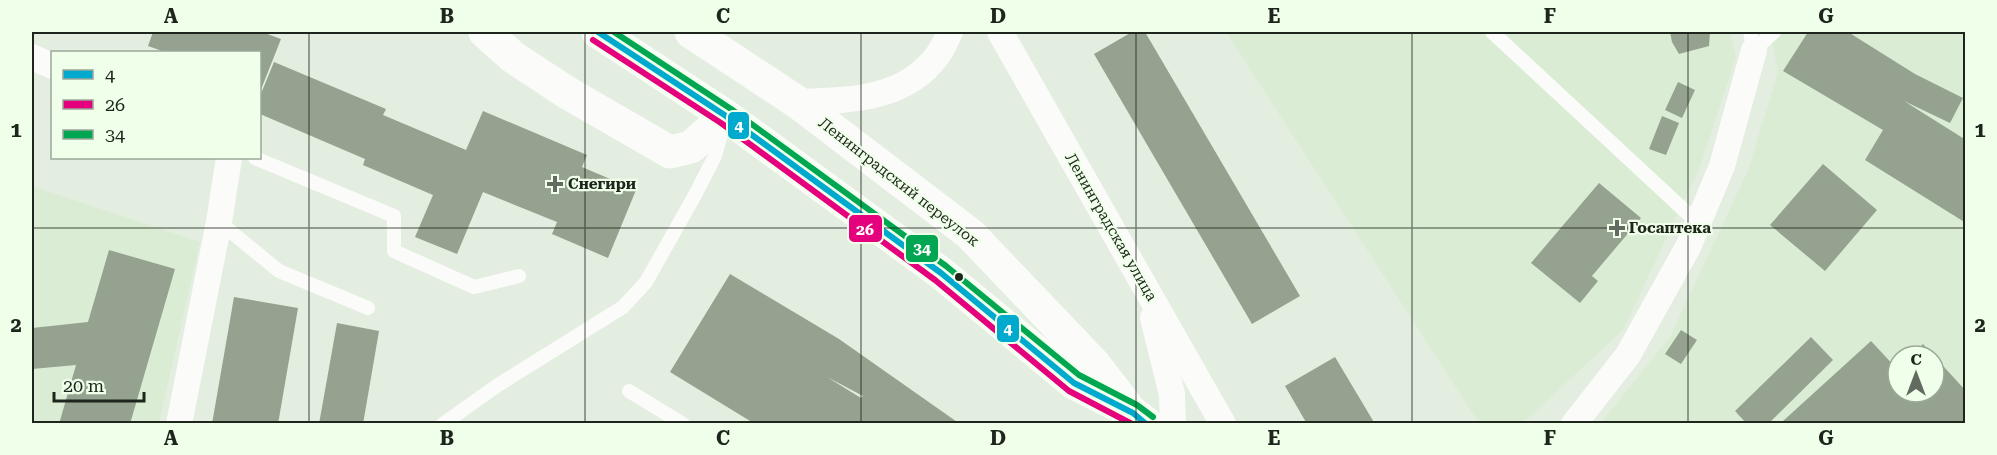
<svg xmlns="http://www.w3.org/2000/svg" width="1997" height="455" font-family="'Roboto Serif',serif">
	<rect width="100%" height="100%" fill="#e3ede0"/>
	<path fill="#dbecd5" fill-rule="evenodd" d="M1226 32H1730L1736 57 1700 167 1623 330 1523 423H1479Z
		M1770 32H1965V423L1600 424 1670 337 1748 170 1778 72ZM1898 356H1934V392H1898Z
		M32 186 200 242 159 423 32 424Z"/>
	<path fill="#94a28f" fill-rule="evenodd" d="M153 32H262L281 39 260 92V52H165L148 46Z
		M1132 32H1145L1300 296 1252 324 1094 54Z
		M1670 32H1710L1709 46 1679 54 1672 42Z
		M1808 32H1848L1915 74 1963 98 1950 123 1904 101 1966 140V223L1865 160 1883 130 1783 71Z
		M274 62 386 109 383 115 466 150 483 111 587 155 582 167 636 190 608 258 552 234 557 222 483 192 457 254 415 237 433 195 363 165 365 159 260 114V96Z
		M1678 82 1695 90 1682 118 1665 110Z
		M1662 116 1679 123 1666 155 1649 149Z
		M1823 164 1877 210 1825 271 1770 225Z
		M1599 183 1641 218 1592 276 1598 281 1580 303 1531 263Z
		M109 250 175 269 130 424H59L76 365 32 369V328L88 322Z
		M730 274 839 339 960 424H755L670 372ZM827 377 863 396 861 398Z
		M234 297 298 308 278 424H212Z
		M337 323 379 331 363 424H319Z
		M1681 330 1697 340 1681 364 1665 354Z
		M1811 337 1833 360 1768 424H1747L1735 411Z
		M1871 341 1897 369 1898 368V392H1934V356L1966 391V424H1785L1783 421Z
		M1923 344 1934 356H1911Z
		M1335 357 1375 424H1307L1285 386Z"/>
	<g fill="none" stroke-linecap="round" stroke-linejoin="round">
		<path stroke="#fbfcfa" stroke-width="14" d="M1492 32 1698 223
			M1750 32 1754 50 1774 32
			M255 158 394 216V251L474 287 519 276
			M219 222 279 271 368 308
			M629 391 683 424
			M443 424 498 385 623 307 646 282 695 195 715 156 723 127"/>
		<path stroke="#fbfcfa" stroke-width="26" d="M1000 32 1223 424
			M32 57 52 66
			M797 102C847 100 904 101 937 56 943 49 946 39 950 32
			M1153 318 1172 394 1173 424
			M179 424 219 222 229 158
			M1574 424 1628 355 1688 247 1722 166 1754 50"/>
		<path stroke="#fbfcfa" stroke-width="33" d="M485 32 513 57 566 92 670 152 691 147 726 116
			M598 32 726 116 941 273 1074 383 1133 413 1147 424
			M691 32 797 102 970 234 1095 365 1126 405"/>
		<defs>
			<path id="bus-1" d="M598 32 726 116 941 273 1074 383 1133 413 1146 424"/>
			<path id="bus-2" d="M593 40 721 123 935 280 1069 391 1132 424"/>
			<path id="bus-3" d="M614 32 731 109 946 266 1079 375 1137 405 1153 417"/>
		</defs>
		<use href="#bus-1" stroke="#efffea" stroke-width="10"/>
		<use href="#bus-2" stroke="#efffea" stroke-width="10"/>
		<use href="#bus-3" stroke="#efffea" stroke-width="10"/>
		<use href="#bus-1" stroke="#00a9ce" stroke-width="6"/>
		<use href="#bus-2" stroke="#e5007d" stroke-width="6"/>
		<use href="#bus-3" stroke="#00a651" stroke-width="6"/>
	</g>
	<path fill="none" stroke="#1e251c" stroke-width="1.5" stroke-opacity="0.55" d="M309 32V424M585 32V424M861 32V424M1136 32V424M1412 32V424M1688 32V424M32 228H1966"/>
	<g fill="#636b61" stroke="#efffea" stroke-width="2">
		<path d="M552 175h6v6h6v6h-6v6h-6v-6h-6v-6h6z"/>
		<path d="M1614 219h6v6h6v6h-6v6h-6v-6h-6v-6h6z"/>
	</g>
	<circle fill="#1e251c" stroke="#efffea" stroke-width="2" cx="959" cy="277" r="5"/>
	<g text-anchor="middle" stroke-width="4.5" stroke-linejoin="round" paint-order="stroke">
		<g font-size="15" fill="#1e251c" stroke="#efffea">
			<text transform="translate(899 182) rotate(38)" y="5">Ленинградский переулок</text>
			<text transform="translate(1111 227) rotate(60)" y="5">Ленинградская улица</text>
		</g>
		<g font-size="15" font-weight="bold" fill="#1e251c" stroke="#efffea" text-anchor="start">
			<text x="568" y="189">Снегири</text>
			<text x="1629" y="233">Госаптека</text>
		</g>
	</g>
	<g stroke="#efffea" stroke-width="2">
		<rect x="727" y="111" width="23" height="29" rx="6" fill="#00a9ce"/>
		<rect x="848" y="214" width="35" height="29" rx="6" fill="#e5007d"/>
		<rect x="905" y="234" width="34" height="29" rx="6" fill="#00a651"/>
		<rect x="996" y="314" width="24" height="29" rx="6" fill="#00a9ce"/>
	</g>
	<g font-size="16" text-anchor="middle" font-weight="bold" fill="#fff">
		<text x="739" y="131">4</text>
		<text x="865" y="235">26</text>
		<text x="922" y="254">34</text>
		<text x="1008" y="334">4</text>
	</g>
	<rect width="1997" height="455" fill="none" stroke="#efffea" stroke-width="66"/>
	<rect x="51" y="51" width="210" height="108" fill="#efffea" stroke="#9ba898" stroke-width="1.5"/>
	<rect x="63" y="70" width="30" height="9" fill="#00a9ce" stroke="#9ba898" stroke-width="1.5"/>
	<text x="105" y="81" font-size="18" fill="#1e251c">4</text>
	<rect x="63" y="100" width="30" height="9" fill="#e5007d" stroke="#9ba898" stroke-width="1.5"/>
	<text x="105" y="111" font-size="18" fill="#1e251c">26</text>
	<rect x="63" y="130" width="30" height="9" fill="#00a651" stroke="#9ba898" stroke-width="1.5"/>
	<text x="105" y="141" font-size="18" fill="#1e251c">34</text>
	<g transform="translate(1916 374)"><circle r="28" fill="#efffea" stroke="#9ba898" stroke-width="1.5"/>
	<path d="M0-4.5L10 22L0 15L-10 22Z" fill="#636b61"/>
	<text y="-9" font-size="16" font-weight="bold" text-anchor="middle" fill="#1e251c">С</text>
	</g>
	<path d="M54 392v9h90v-9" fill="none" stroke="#1e251c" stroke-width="3"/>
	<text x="63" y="392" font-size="18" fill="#1e251c" stroke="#efffea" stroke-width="4.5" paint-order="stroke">20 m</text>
	<rect x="33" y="33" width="1931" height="389" fill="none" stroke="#1e251c" stroke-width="2"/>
	<g font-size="20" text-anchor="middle" font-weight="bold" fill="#1e251c">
		<text x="171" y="23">A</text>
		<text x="447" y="23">B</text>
		<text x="723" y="23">C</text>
		<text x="998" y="23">D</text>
		<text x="1274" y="23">E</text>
		<text x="1550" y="23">F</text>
		<text x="1826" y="23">G</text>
		<text x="16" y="137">1</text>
		<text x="1980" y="137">1</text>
		<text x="16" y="332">2</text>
		<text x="1980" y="332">2</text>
		<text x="171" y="445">A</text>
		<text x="447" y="445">B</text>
		<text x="723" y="445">C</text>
		<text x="998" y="445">D</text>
		<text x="1274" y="445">E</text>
		<text x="1550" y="445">F</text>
		<text x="1826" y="445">G</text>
	</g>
</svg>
